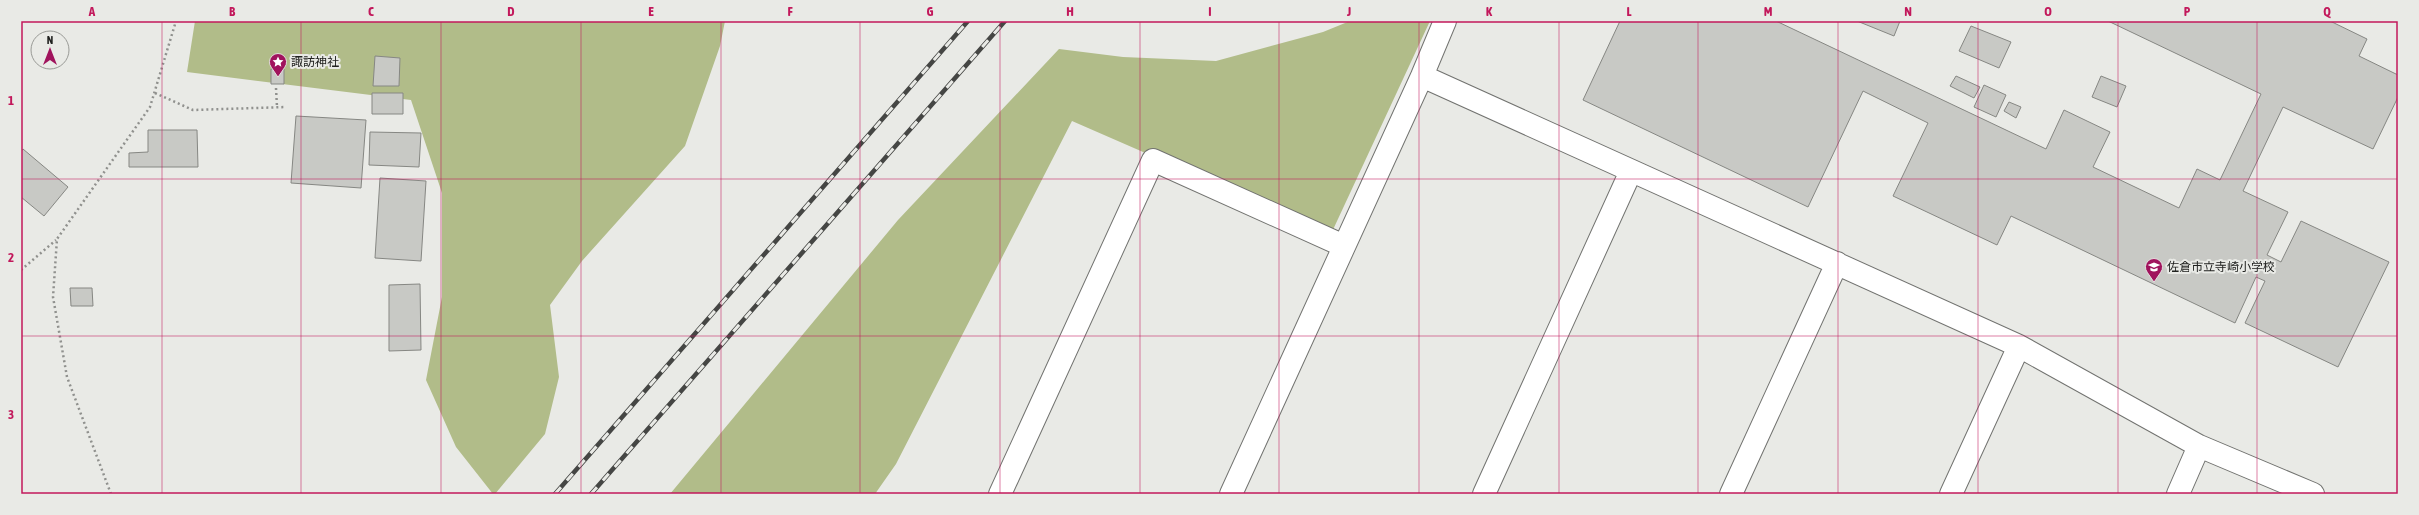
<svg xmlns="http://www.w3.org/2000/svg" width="2419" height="515" font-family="'Asap Condensed','Noto Sans JP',sans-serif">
	<rect width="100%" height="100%" fill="#e9eae6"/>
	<path fill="#b1bc89" d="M195 21H725L720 46 685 146 582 261 550 305 559 377 545 434 495 494H493L456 447 426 380 442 297V193L411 100 187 72Z
		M1350 21H1430L1331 234 1072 121 896 464 875 494H670L898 220 1059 49 1123 57 1216 61 1323 32Z"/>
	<path fill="#c8c9c5" stroke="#868783" d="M1620 21H1776L2046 149 2064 110 2110 132 2093 167 2179 208 2197 169 2220 180 2261 94 2108 21H2330L2367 39 2359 56 2398 75V97L2373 149 2283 107 2243 191 2288 212 2267 255 2281 262 2301 221 2389 262 2338 367 2245 323 2265 281 2256 277 2235 323 2011 216 1997 245 1893 196 1928 123 1863 91 1808 207 1583 100Z
		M1857 21H1900L1894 36Z
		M1971 26 2011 42 1999 68 1959 51Z
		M375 56 400 58 399 86H373Z
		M271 69H284V84H271Z
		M1956 76 1980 87 1974 98 1950 86Z
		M2101 76 2126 86 2117 107 2092 97Z
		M1984 85 2006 95 1996 117 1974 107Z
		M372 93H403V114H372Z
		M2009 102 2021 107 2016 118 2004 111Z
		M296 116 366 120 361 188 291 183Z
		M148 130H197L198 167H129V153L148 152Z
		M370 132 421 133 419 167 369 165Z
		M23 149 68 187 44 216 21 197V152Z
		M380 178 426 181 421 261 375 258Z
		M420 284 421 350 389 351V285Z
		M70 288H92L93 306H71Z"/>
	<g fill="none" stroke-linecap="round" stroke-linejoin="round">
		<defs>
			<path id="street" d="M1422 76 2019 346 2199 446 2313 494
				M1000 494 1153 160 1344 246
				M1231 494 1422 76 1445 21
				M1484 494 1631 171
				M1731 494 1837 263
				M1951 494 2019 346
				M2178 494 2199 446"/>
		</defs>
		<use href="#street" stroke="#727370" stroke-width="24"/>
		<path stroke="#90918e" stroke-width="2.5" stroke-dasharray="2 3" stroke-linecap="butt" d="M276 88 277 107
			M155 93 193 110 286 107
			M21 270 56 240
			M111 494 67 377 53 297 57 239 150 107 176 21"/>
		<use href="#street" stroke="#fff" stroke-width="22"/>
		<defs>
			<path id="rail" d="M555 494 968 21
				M591 494 1005 21"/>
		</defs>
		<use href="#rail" stroke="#454644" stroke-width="4.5"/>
		<use href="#rail" stroke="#e9eae6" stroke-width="3" stroke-dasharray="9" stroke-linecap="butt"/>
	</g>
	<path fill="none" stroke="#c2185b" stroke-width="1" stroke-opacity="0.55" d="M162 21V494M301 21V494M441 21V494M581 21V494M721 21V494M860 21V494M1000 21V494M1140 21V494M1279 21V494M1419 21V494M1559 21V494M1698 21V494M1838 21V494M1978 21V494M2118 21V494M2257 21V494M21 179H2398M21 336H2398"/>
	<defs>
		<symbol id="sight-pin" viewBox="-11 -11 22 30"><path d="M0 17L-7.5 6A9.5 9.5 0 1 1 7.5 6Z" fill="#a0135d" stroke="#e9eae6"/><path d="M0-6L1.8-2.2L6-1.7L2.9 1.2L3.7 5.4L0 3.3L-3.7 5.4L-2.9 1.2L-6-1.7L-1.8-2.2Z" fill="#fff"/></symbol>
		<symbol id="school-pin" viewBox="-11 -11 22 30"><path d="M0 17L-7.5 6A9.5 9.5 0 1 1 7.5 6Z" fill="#a0135d" stroke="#e9eae6"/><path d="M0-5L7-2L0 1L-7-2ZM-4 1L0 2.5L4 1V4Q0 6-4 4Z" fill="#fff"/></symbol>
	</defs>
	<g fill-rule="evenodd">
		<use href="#sight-pin" x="268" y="52" width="20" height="27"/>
		<use href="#school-pin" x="2144" y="257" width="20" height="27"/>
	</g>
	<g text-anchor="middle" stroke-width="4" stroke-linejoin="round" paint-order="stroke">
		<g font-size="12" fill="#20211f" stroke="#e9eae6" text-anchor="start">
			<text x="291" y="66">諏訪神社</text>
			<text x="2167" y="271">佐倉市立寺崎小学校</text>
		</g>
	</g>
	<rect width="2419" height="515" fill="none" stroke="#e9eae6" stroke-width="44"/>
	<g transform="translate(50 50)"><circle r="19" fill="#e9eae6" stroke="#999a96"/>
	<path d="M0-3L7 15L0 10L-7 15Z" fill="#a0135d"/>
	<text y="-6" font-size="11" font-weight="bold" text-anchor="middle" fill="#20211f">N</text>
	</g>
	<rect x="22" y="22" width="2375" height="471" fill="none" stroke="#c2185b" stroke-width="1.5"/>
	<g font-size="13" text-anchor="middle" font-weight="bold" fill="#c2185b">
		<text x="92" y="16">A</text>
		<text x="232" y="16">B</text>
		<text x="371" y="16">C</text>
		<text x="511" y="16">D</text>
		<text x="651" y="16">E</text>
		<text x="790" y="16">F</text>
		<text x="930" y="16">G</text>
		<text x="1070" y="16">H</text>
		<text x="1210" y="16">I</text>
		<text x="1349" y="16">J</text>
		<text x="1489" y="16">K</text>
		<text x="1629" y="16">L</text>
		<text x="1768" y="16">M</text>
		<text x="1908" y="16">N</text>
		<text x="2048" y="16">O</text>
		<text x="2187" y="16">P</text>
		<text x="2327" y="16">Q</text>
		<text x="11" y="105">1</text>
		<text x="11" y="262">2</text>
		<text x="11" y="419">3</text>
	</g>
</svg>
